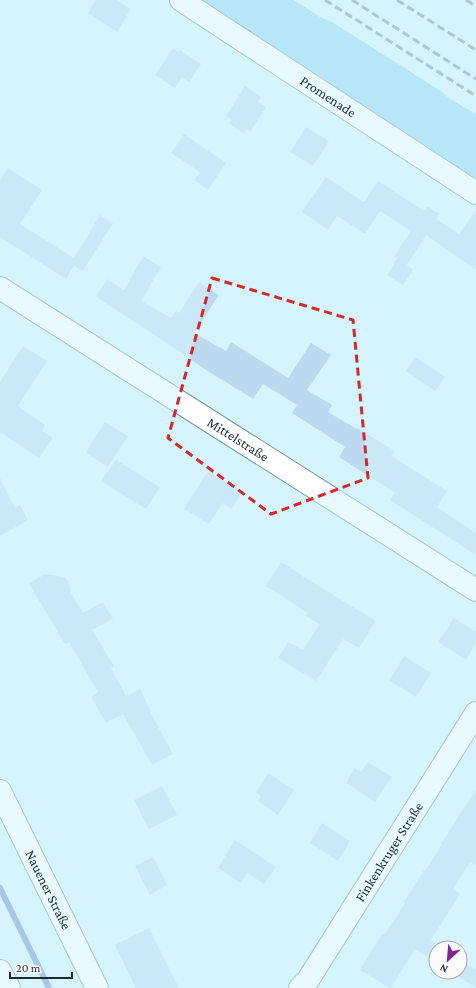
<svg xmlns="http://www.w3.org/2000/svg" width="476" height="988" font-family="'Crimson Pro',serif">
	<rect width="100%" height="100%" fill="#d6f4ff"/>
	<path fill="#90d5ed" d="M196 0H294L320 17 332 22 439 90 449 98 462 106 476 114V181Z"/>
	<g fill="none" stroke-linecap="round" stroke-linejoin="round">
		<path stroke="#7191c9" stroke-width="6" d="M0 888 49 988"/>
	</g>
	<path fill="#bdd9ef" d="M96 0H117L131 9 117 32 88 13Z
		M173 48 178 52 180 50 201 64 189 82 182 77 175 88 155 75Z
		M245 86 261 97 258 102 266 107 250 132 247 129 244 134 229 123 231 119 226 116Z
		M306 127 329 141 313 166 290 152Z
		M184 134 226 163 208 190 194 180 200 172 171 153Z
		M8 168 42 190 20 224 74 258 100 215 113 223 83 271 74 266 66 279 0 237V181Z
		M326 177 364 202 378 181 424 211 427 206 439 214 436 219 459 234 476 210V270L426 235 407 265 413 270 403 285 396 281 387 275 397 259H398L394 256 411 231 380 211 365 234 337 216 328 230 302 212Z
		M143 256 161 267 141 301 171 318 176 311 179 313 199 282 219 295 194 333 226 351 231 342 288 378 311 343 331 355 307 390 332 405 328 412 357 429V428L395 451 392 456 447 491 437 507 476 533V555L390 500 395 493 339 457 345 447 292 413 297 405 263 384 253 399 203 368 170 345 96 297 107 279 124 290Z
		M23 346 47 361 18 406 45 425 42 431 53 438 39 458 1 433 0 435V382Z
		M415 357 445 377 435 391 406 371Z
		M105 422 128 436 108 467 86 453 91 443Z
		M116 460 160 487 146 509 101 481Z
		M208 471 242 492 232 509 223 503 209 524 184 509Z
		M0 478 15 508 20 505 28 520 0 536Z
		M281 562 302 575V576L376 621 359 648 343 639 316 681 278 658 288 642 303 650 319 624 306 616 308 613 266 586Z
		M45 574 65 577 69 582 70 591 83 613 103 602 113 619 92 630 114 666 111 668 126 696 140 689 155 721 173 754 152 765 123 714 106 723 91 697 98 692 69 642 65 644 29 584Z
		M454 618 476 632V643L466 660 438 642Z
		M404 656 431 673 416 697 389 680Z
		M368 762 392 777 375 802 346 783 355 768 361 772Z
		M268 773 294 790 278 815 258 801 261 796 256 792Z
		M162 786 177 815 149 829 134 800Z
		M476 789V866L470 862 453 889 460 894 431 940 442 948H436V963L415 949 391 988H390L360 970 382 934 384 935 405 903 404 902 424 870 425 871 442 844H441Z
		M322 823 350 841 338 861 310 843Z
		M235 840 276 867 264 884 247 873 241 883 218 868Z
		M153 857 167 885 150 895 135 866Z
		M149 928 179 988H136L115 945Z
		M460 960 476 970V988L451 972H460Z"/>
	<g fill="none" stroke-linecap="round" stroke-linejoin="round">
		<defs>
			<g id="minor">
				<path id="s1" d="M181 0 476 193"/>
				<path id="s2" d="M0 288 476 590"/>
				<path id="s3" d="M0 791 97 988"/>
				<path d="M0 971 9 988"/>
				<path id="s4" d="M300 988 308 980 476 713"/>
			</g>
		</defs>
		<use href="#minor" stroke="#70929f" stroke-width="24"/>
		<use href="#minor" stroke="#fff" stroke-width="22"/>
		<path stroke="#7d939b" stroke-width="3" stroke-dasharray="8 4" stroke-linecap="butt" d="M325 0 476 96
			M352 0 476 79
			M397 0 476 50
			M466 0 476 6"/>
	</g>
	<path d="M0 0H476V988H0ZM212 278 353 320 368 478 271 514 168 438Z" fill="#d6f4ff" fill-opacity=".55" fill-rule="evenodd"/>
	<path fill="none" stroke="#d62828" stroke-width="3" stroke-dasharray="8 5" stroke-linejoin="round" d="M212 278 353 320 368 478 271 514 168 438Z"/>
	<g text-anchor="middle" stroke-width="3" stroke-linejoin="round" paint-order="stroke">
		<g font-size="14" fill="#1d2b30" stroke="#fbfbfb">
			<text dy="5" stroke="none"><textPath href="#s1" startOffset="176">Promenade</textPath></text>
			<text dy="5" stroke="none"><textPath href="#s2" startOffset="282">Mittelstraße</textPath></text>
			<text dy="5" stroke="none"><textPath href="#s4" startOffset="163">Finkenkruger Straße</textPath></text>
			<text dy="5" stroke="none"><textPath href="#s3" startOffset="110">Nauener Straße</textPath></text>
		</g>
	</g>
	<g transform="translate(448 960) rotate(206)"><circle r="19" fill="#fbfbfb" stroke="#a2a8aa"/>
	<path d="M0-3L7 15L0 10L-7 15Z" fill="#812692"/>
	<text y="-6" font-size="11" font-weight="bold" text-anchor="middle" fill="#1d2b30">N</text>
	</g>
	<path d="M10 972v6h62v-6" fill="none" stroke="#1d2b30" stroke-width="2"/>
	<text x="16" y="972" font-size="12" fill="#1d2b30" stroke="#fbfbfb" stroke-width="3" paint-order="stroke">20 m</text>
</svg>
